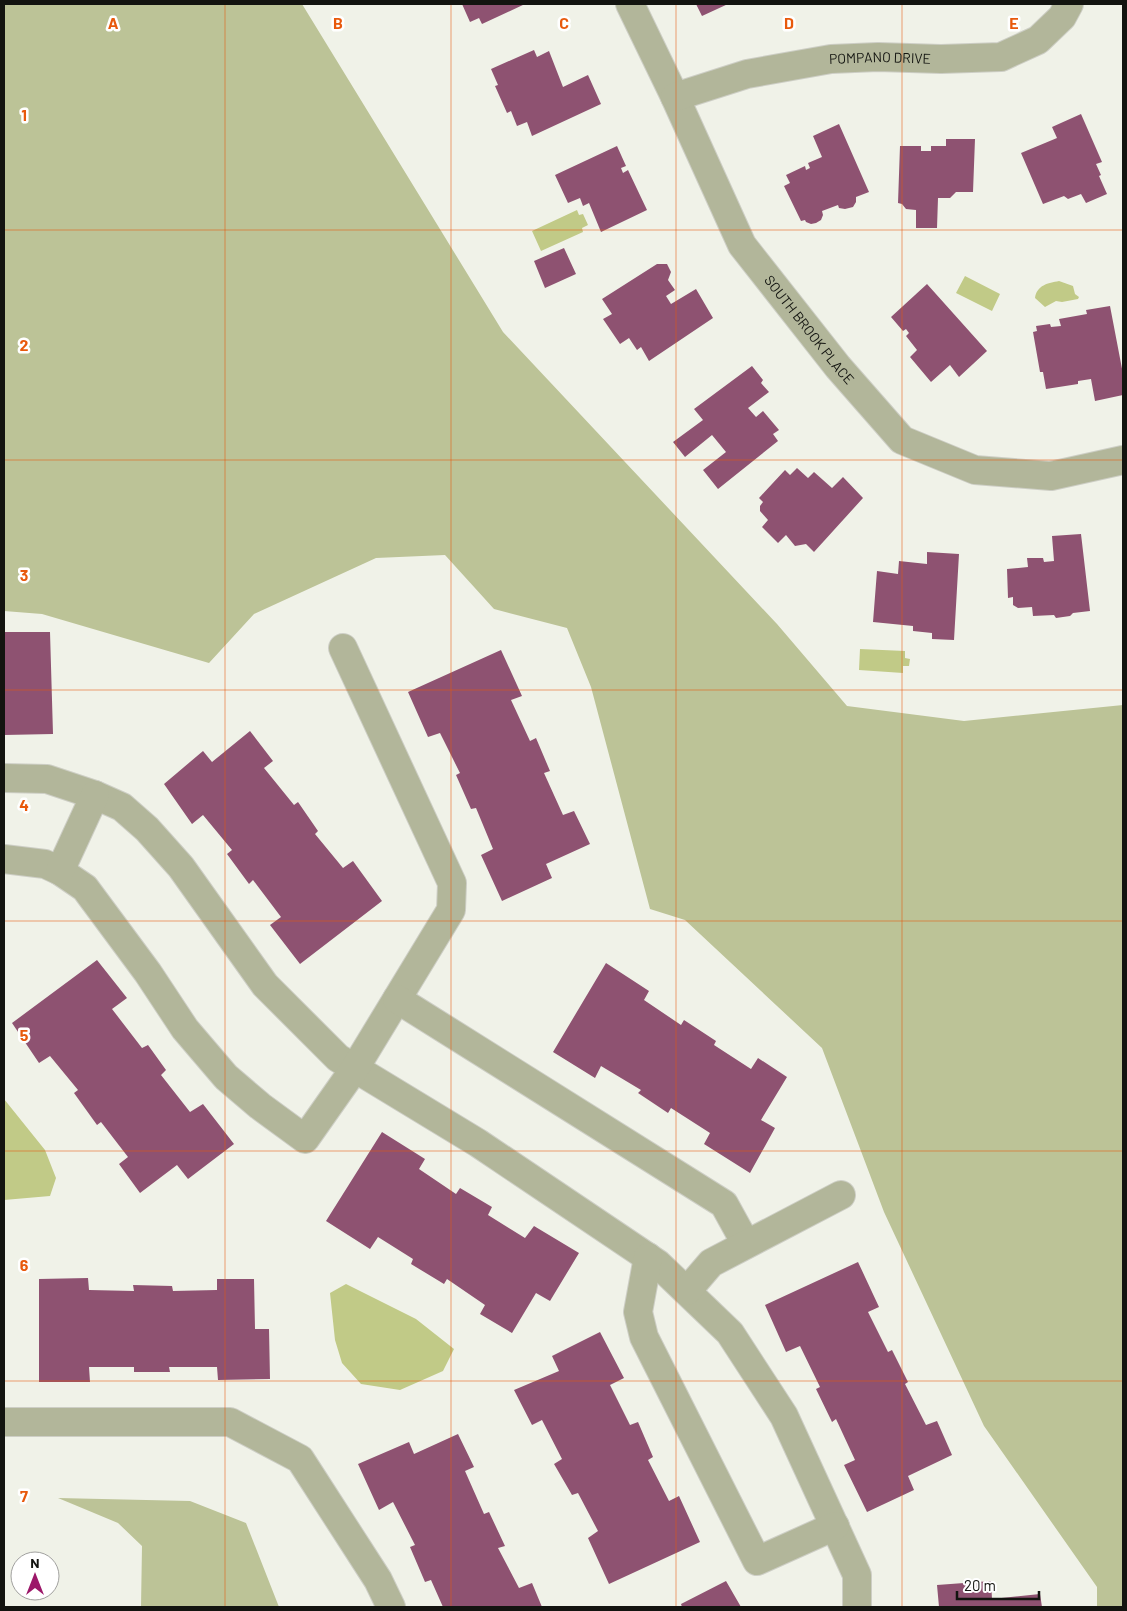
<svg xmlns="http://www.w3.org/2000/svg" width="1127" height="1611" font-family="Barlow,sans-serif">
	<rect width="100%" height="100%" fill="#f0f2e8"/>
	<path fill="#bcc397" d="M4 4H302L503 332 777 624 847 706 964 721 1123 705V1607H1097V1587L984 1426 884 1212 822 1048 685 920 650 909 591 687 567 628 494 609 445 555 376 558 254 614 209 663 42 614 4 611Z
		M58 1498 190 1501 246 1523 279 1607H141L142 1546 118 1523Z"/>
	<path fill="#c1ca87" d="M577 210 579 215 583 214 588 225 582 228 583 232 541 251 532 231Z
		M965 276 1000 294 992 311 956 293Z
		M1059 281 1073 286 1075 294 1079 297 1078 299 1062 302 1056 301 1045 307 1035 298C1037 285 1048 283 1059 281Z
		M860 649 905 651V658L910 659 909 666H903V673L859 670Z
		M4 1099 45 1150 56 1178 50 1196 4 1200Z
		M346 1284 416 1319 454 1349 443 1371 400 1390 361 1384 342 1363 335 1340 330 1293Z"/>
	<path fill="#8e5271" d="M462 4H525L482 24 479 18 470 22Z
		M696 4H728L702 16Z
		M534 50 537 57 549 51 563 87 588 75 601 104 532 136 527 122 517 126 511 111 507 113 495 86 498 85 491 69Z
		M1081 114 1102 162 1096 164 1101 175 1099 176 1107 194 1086 203 1081 194 1068 199 1064 196 1043 204 1021 153 1057 138 1052 127Z
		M839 124 869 192 856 197V202L853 207 845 209 839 208 838 205 822 211 823 215 821 220 816 223 811 224 806 222 805 220 801 221 784 186 790 183 786 175 805 166 806 170 810 168 808 163 822 157 813 136Z
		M946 139H975L973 192H956L950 198H938L937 228H916V210L906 209 902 204 898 203 900 146H921V151H931V146H946Z
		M617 146 626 166 621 168 623 173 628 170 647 210 601 232 589 203 583 206 580 198 568 203 555 175Z
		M564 248 576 274 545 288 534 261Z
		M657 264H667L671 272 668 280 675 290 666 296 671 304 696 289 713 318 649 361 641 347 637 350 629 338 620 344 603 319 612 314 602 299Z
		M927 284 987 351 959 377 950 365 931 382 910 357 917 350 906 336 909 333 906 329 903 331 891 317Z
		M1110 306 1123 374V395L1095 401 1091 379 1078 381V384L1046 389 1043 372H1040L1033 332 1037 331 1036 326 1050 324 1051 327 1061 326 1059 319 1087 314 1086 310Z
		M752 366 763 380 761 383 769 392 748 408 756 417 763 411 779 430 773 434 778 441 718 489 703 470 726 452 712 435 685 457 673 442 703 420 694 409Z
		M797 468 808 478 814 472 832 488 843 477 863 498 814 552 806 544 795 546 786 535 778 543 762 527 768 520 760 511V506L763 502 759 498 785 470 790 475Z
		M1081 534 1090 611 1073 613 1070 616 1056 618 1054 615 1033 616 1032 607 1018 608 1013 605V597L1008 598 1007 569 1028 567 1027 558H1043L1044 562 1054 561 1052 536Z
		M927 552 959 554 954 640 932 639V633L913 631V626L873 622 877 571 898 574 899 561 927 564Z
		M4 632H50L53 734 4 735Z
		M501 650 522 696 511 700 530 741 536 738 550 771 544 773 563 815 574 811 590 844 546 864 552 878 502 901 481 855 493 849 476 808 471 809 456 775 460 773 440 733 428 737 408 692Z
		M250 731 273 761 264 768 294 805 298 802 318 831 315 834 343 868 353 861 382 901 300 964 270 925 281 917 253 880 249 884 227 854 232 850 203 815 192 824 164 784 203 751 212 762Z
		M97 960 127 998 112 1009 142 1048 148 1045 166 1070 161 1075 190 1112 203 1104 234 1144 188 1179 177 1165 140 1193 119 1164 128 1157 101 1122 97 1125 74 1093 78 1090 50 1056 39 1063 12 1023Z
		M606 963 649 991 644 1000 681 1025 684 1020 716 1041 714 1045 751 1069 758 1058 787 1077 761 1120 775 1128 750 1173 704 1144 710 1133 671 1108 668 1113 638 1093 641 1090 601 1066 595 1078 553 1052Z
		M382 1132 425 1159 419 1169 456 1194 460 1188 492 1207 488 1215 525 1238 534 1226 579 1253 550 1301 536 1293 512 1333 480 1314 485 1305 447 1279 444 1284 411 1264 413 1259 378 1237 370 1249 326 1221Z
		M858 1262 879 1307 868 1312 888 1352 892 1350 908 1382 905 1384 926 1425 937 1421 952 1455 908 1476 914 1490 867 1512 844 1465 855 1460 836 1419 832 1422 816 1389 820 1387 800 1346 786 1352 765 1305Z
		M88 1278 89 1290 134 1291 133 1285 172 1286 173 1291 217 1290V1279H254L255 1329H269L270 1379 218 1380 217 1367H169L170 1372H134V1367H89L90 1382H39V1279Z
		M600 1332 624 1378 610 1385 630 1425 638 1422 653 1457 648 1460 669 1501 679 1496 700 1542 609 1584 588 1538 598 1531 578 1493 572 1495 554 1464 562 1459 542 1420 532 1425 514 1390 559 1371 552 1356Z
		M458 1434 474 1467 465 1471 484 1514 489 1512 505 1546 498 1548 519 1588 532 1583 542 1607H443L431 1580 425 1582 410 1547 415 1545 393 1502 379 1510 358 1464 409 1442 414 1454Z
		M726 1581 741 1607H682L681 1604Z
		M991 1581 992 1599 1040 1594 1042 1607H939L937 1585Z"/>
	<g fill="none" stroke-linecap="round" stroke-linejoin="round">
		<defs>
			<g id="minor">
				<path id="s1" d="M630 4 675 97 742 245 838 367 902 440 975 470 1051 476 1123 460"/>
				<path id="s2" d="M675 97 747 74 831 59 878 57 941 59 1001 57 1038 40 1062 17 1069 4"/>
				<path d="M4 778 47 779 95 795 122 807 147 829 181 867 265 985 338 1058 478 1143 658 1264 730 1333 784 1416 857 1575V1607"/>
				<path d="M4 859 45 864 60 871 85 888 148 973 185 1029 226 1077 260 1106 305 1139 355 1068 451 910 452 883 343 648"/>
				<path d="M60 871 95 795"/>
				<path d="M397 999 724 1204 746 1244"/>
				<path d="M648 1257 638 1312 644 1337 757 1561 835 1526"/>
				<path d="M687 1291 711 1263 841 1195"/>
				<path d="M4 1422H230L300 1459 378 1580 391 1607"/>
			</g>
		</defs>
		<use href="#minor" stroke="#cdcec5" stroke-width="30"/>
		<use href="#minor" stroke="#b2b69a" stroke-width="28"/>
	</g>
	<path fill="none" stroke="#e8590c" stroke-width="1" stroke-opacity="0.55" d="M225 4V1607M451 4V1607M676 4V1607M902 4V1607M4 230H1123M4 460H1123M4 690H1123M4 921H1123M4 1151H1123M4 1381H1123"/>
	<g text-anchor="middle" stroke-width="5" stroke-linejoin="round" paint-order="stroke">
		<g font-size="14" fill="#131410" stroke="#fff">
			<text dy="5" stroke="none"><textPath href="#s2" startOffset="210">POMPANO DRIVE</textPath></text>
			<text dy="5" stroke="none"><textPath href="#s1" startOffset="374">SOUTH BROOK PLACE</textPath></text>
		</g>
	</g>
	<g font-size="16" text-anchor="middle" font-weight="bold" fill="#e8590c" stroke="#fff" stroke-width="5" stroke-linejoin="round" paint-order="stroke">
		<text x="113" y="29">A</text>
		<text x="338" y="29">B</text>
		<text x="564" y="29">C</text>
		<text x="789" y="29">D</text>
		<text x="1014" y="29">E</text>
		<text x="24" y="121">1</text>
		<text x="24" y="351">2</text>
		<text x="24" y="581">3</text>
		<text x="24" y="811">4</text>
		<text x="24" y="1041">5</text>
		<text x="24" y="1271">6</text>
		<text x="24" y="1502">7</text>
	</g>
	<rect width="1127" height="1611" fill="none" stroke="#131410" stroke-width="10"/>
	<g transform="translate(35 1576)"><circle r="24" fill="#ffffff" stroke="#a1a19f"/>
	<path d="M0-4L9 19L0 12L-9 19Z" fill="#9c1769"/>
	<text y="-8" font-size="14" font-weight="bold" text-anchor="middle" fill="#131410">N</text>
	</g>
	<path d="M957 1591v8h82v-8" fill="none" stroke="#131410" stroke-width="2.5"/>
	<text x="964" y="1591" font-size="15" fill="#131410" stroke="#ffffff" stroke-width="4" paint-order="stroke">20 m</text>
</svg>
